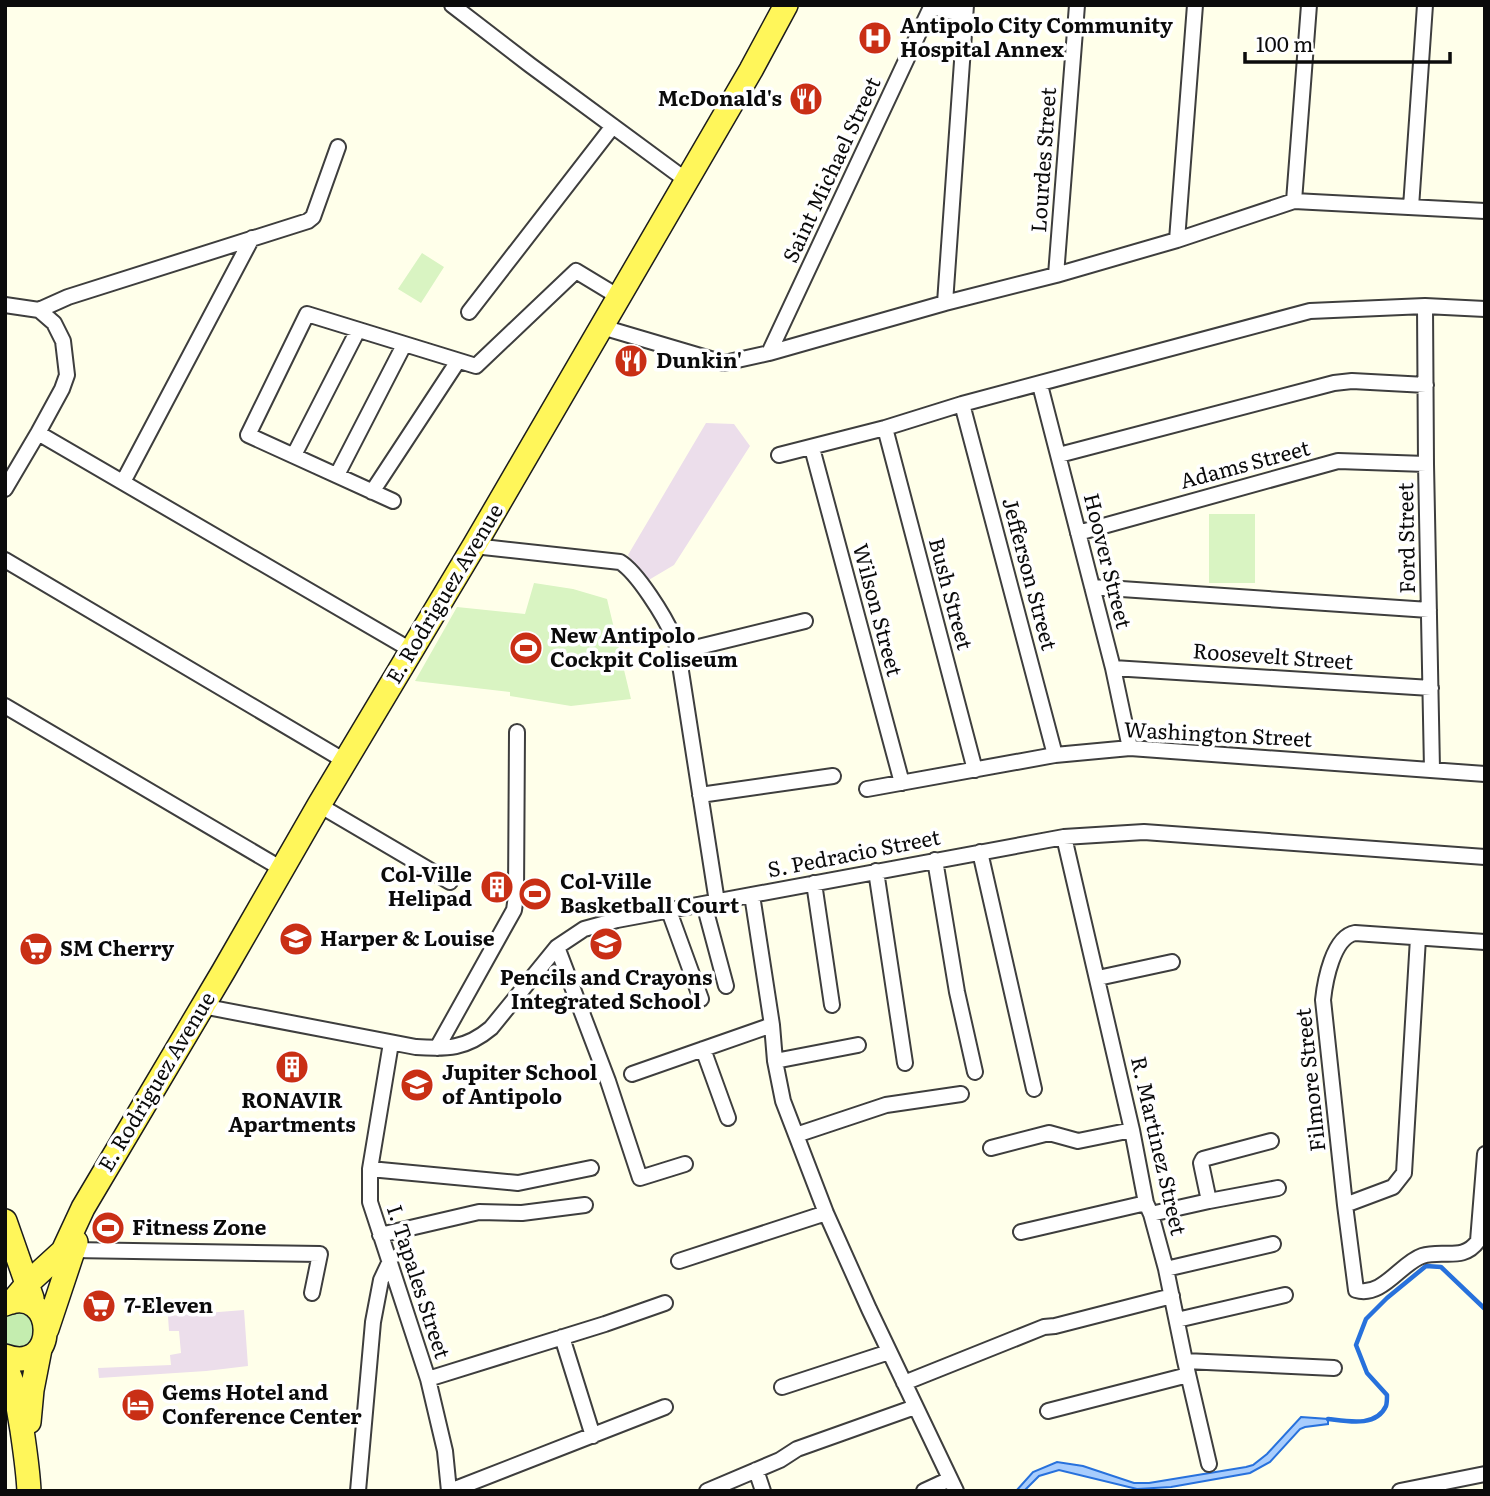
<svg xmlns="http://www.w3.org/2000/svg" width="1490" height="1496" font-family="Literata,serif">
	<rect width="100%" height="100%" fill="#ffffea"/>
	<path fill="#ecdeeb" d="M706 423 734 424 750 446 674 565 647 581 628 555Z
		M244 1310 248 1366 206 1371 99 1378 98 1368 171 1365 170 1355 181 1353 179 1331H169L168 1316Z"/>
	<path fill="#c4edaf" d="M14 1311 29 1314 38 1332 27 1348 8 1346 5 1345V1316Z"/>
	<path fill="#d9f4c2" d="M422 253 444 267 421 303 398 289Z
		M1209 514H1255V583H1209Z
		M534 583 573 589 607 599 631 699 571 706 510 696V692L415 681 457 607 525 614Z"/>
	<path fill="#a8cdfd" stroke="#2771dc" stroke-width="2" d="M1301 1417 1328 1419V1424L1305 1427 1300 1429 1270 1462 1250 1473 1171 1487 1137 1489 1059 1470 1039 1476 1024 1491H1016L1033 1472 1057 1462 1083 1466 1134 1483H1149L1246 1467 1253 1465 1267 1454Z"/>
	<g fill="none" stroke-linecap="round" stroke-linejoin="round">
		<path stroke="#2771dc" stroke-width="4.5" d="M1328 1419C1346 1421 1376 1428 1386 1406 1387 1403 1387 1399 1387 1395L1367 1373 1356 1345 1366 1319 1387 1298 1426 1266 1441 1267 1485 1309"/>
		<defs>
			<path id="street" d="M452 5 530 65 686 180
				M932 7 965 15
				M1294 201 1309 5
				M1411 207 1425 5
				M1177 240 1195 5
				M1056 275 1077 5
				M945 303 966 5
				M5 305 39 310 54 323 63 341 67 375 62 389 38 433 5 489
				M1425 306 1426 464 1432 769
				M39 310 68 297 308 221 313 217 338 147
				M469 312 613 126
				M602 327 724 363 769 353 945 303 1056 275 1177 240 1294 201 1485 211
				M769 353 932 5
				M1040 385 1113 668 1130 748
				M962 404 1055 755
				M885 428 975 770
				M38 433 411 650
				M812 448 902 783
				M294 455 358 330
				M779 455 885 428 962 404 1310 311 1425 306 1485 309
				M1059 455 1334 383 1352 381 1426 385
				M337 475 404 345
				M123 482 252 238
				M372 492 458 361
				M393 501 248 435 307 314 476 366 576 271 619 297
				M1078 533 1338 461 1426 464
				M474 546 620 562C637 572 665 617 673 636 676 641 677 647 678 652L717 902
				M5 560 345 761
				M1092 587 1429 610
				M678 652 805 621
				M1113 668 1431 688
				M5 706 282 869
				M867 789 1055 755 1130 748 1485 774
				M700 795 833 776
				M319 805 450 882
				M1064 837 1132 1130 1146 1203 1151 1214 1166 1269 1185 1361 1209 1464
				M980 852 1034 1089
				M935 860 957 992 975 1072
				M876 871 905 1063
				M814 883 832 1005
				M752 895 772 1025 775 1061 783 1101 826 1213 869 1309 956 1491
				M704 904 726 986
				M669 911 701 999
				M1485 942 1355 933C1333 937 1325 981 1323 1000L1345 1205 1356 1290C1382 1298 1401 1263 1422 1256 1443 1249 1463 1262 1478 1241L1485 1154
				M557 947 608 1081 640 1178 685 1164
				M1098 978 1172 962
				M202 1006 416 1047C447 1049 466 1049 491 1028L557 947 584 929 617 920 1064 837 1144 832 1485 857
				M391 1043 370 1169V1202L428 1379 445 1451 449 1491
				M437 1048 514 910 516 896 517 732
				M703 1049 728 1118
				M775 1061 858 1045
				M632 1074 772 1025
				M796 1135 886 1105 961 1094
				M991 1148 1049 1133 1078 1141 1132 1130
				M370 1169 518 1183 591 1168
				M1209 1201 1202 1168 1201 1163 1203 1159 1271 1141
				M1345 1205 1393 1187 1404 1173 1418 938
				M1151 1214 1209 1201 1278 1188
				M1021 1232 1146 1203
				M380 1235 479 1212 522 1213 585 1205
				M72 1250 320 1254 312 1293
				M679 1261 826 1213
				M1166 1269 1273 1244
				M1177 1320 1285 1295
				M562 1337 593 1436
				M1185 1361 1334 1368
				M428 1379 605 1324 665 1303
				M904 1383 1044 1327 1055 1326 1172 1296
				M782 1387 889 1352
				M1048 1411 1188 1375
				M756 1470 763 1491
				M358 1491 373 1322 381 1280 389 1263
				M450 1491 665 1407
				M707 1491 780 1460 797 1449 915 1407
				M924 1491 950 1479
				M1400 1491 1485 1474"/>
			<path id="primary" d="M5 1221 32 1298
				M12 1302 27 1284 63 1251 83 1208 223 972 319 805 474 546 751 70 786 5
				M5 1304C57 1283 60 1376 5 1356
				M47 1329 76 1242
				M5 1366C16 1386 18 1408 22 1430 25 1451 28 1470 29 1491
				M29 1422 32 1390 40 1349"/>
		</defs>
		<use href="#street" stroke="#3e3e3e" stroke-width="18"/>
		<use href="#primary" stroke="#1c1c1c" stroke-width="26"/>
		<use href="#street" stroke="#fff" stroke-width="14"/>
		<use href="#primary" stroke="#fff65a" stroke-width="23"/>
	</g>
	<defs>
		<symbol id="hospital-disc" viewBox="-11 -11 22 22"><circle r="9.5" fill="#c92f15" stroke="#fff"/><path d="M-5-5h3v3.5h4V-5h3V5h-3V1.5h-4V5h-3Z" fill="#fff"/></symbol>
		<symbol id="restaurant-disc" viewBox="-11 -11 22 22"><circle r="9.5" fill="#c92f15" stroke="#fff"/><path d="M-5-6h1v4h1v-4h1v4h1v-4h1v5L-1.5 .5V6h-2V.5L-5-1ZM5-6V6H3V1.5H1.5Q1.5-4 5-6Z" fill="#fff"/></symbol>
		<symbol id="stadium-disc" viewBox="-11 -11 22 22"><circle r="9.5" fill="#c92f15" stroke="#fff"/><path d="M0-5a6.5 5 0 1 0 0 10a6.5 5 0 1 0 0-10ZM-3.5-1.8h7v3.6h-7Z" fill="#fff"/></symbol>
		<symbol id="building-disc" viewBox="-11 -11 22 22"><circle r="9.5" fill="#c92f15" stroke="#fff"/><path d="M-4-6H4V6H1V3H-1V6H-4ZM-2.5-4.3h1.7v1.8h-1.7ZM.8-4.3h1.7v1.8H.8ZM-2.5-1h1.7V.8h-1.7ZM.8-1h1.7V.8H.8Z" fill="#fff"/></symbol>
		<symbol id="school-disc" viewBox="-11 -11 22 22"><circle r="9.5" fill="#c92f15" stroke="#fff"/><path d="M0-5L7-2L0 1L-7-2ZM-4 1L0 2.5L4 1V4Q0 6-4 4Z" fill="#fff"/></symbol>
		<symbol id="supermarket-disc" viewBox="-11 -11 22 22"><circle r="9.5" fill="#c92f15" stroke="#fff"/><path d="M-6-5.5h2.5l.6 2H6L4.5 2H-2.5L-4.4-4H-6ZM-1.5 3.2a1.3 1.3 0 1 0 .1 0ZM3 3.2a1.3 1.3 0 1 0 .1 0Z" fill="#fff"/></symbol>
		<symbol id="hotel-disc" viewBox="-11 -11 22 22"><circle r="9.5" fill="#c92f15" stroke="#fff"/><path d="M-6-4.5h1.5V1H6V5H4.5V3h-9V5H-6ZM-4 0a1.8 1.8 0 1 1 3.6 0ZM.5 0V-2.5h3Q6-2.5 6 0Z" fill="#fff"/></symbol>
	</defs>
	<g fill-rule="evenodd">
		<use href="#hospital-disc" x="856" y="19" width="38" height="38"/>
		<use href="#restaurant-disc" x="787" y="80" width="38" height="38"/>
		<use href="#restaurant-disc" x="612" y="342" width="38" height="38"/>
		<use href="#stadium-disc" x="507" y="629" width="38" height="38"/>
		<use href="#building-disc" x="478" y="868" width="38" height="38"/>
		<use href="#stadium-disc" x="516" y="875" width="38" height="38"/>
		<use href="#school-disc" x="277" y="920" width="38" height="38"/>
		<use href="#school-disc" x="587" y="925" width="38" height="38"/>
		<use href="#supermarket-disc" x="17" y="930" width="38" height="38"/>
		<use href="#building-disc" x="273" y="1048" width="38" height="38"/>
		<use href="#school-disc" x="398" y="1066" width="38" height="38"/>
		<use href="#stadium-disc" x="89" y="1209" width="38" height="38"/>
		<use href="#supermarket-disc" x="80" y="1287" width="38" height="38"/>
		<use href="#hotel-disc" x="119" y="1386" width="38" height="38"/>
	</g>
	<g text-anchor="middle" stroke-width="7" stroke-linejoin="round" paint-order="stroke">
		<g font-size="21" font-weight="bold" fill="#0b0b0b" stroke="#fff" text-anchor="start">
			<text x="900" y="33">Antipolo City Community<tspan x="900" dy="24">Hospital Annex</tspan></text>
			<text x="782" y="106" text-anchor="end">McDonald's</text>
			<text x="656" y="368">Dunkin'</text>
			<text x="550" y="643">New Antipolo<tspan x="550" dy="24">Cockpit Coliseum</tspan></text>
			<text x="472" y="882" text-anchor="end">Col-Ville<tspan x="472" dy="24">Helipad</tspan></text>
			<text x="560" y="889">Col-Ville<tspan x="560" dy="24">Basketball Court</tspan></text>
			<text x="320" y="946">Harper &amp; Louise</text>
			<text x="60" y="956">SM Cherry</text>
			<text x="606" y="985" text-anchor="middle">Pencils and Crayons<tspan x="606" dy="24">Integrated School</tspan></text>
			<text x="442" y="1080">Jupiter School<tspan x="442" dy="24">of Antipolo</tspan></text>
			<text x="292" y="1108" text-anchor="middle">RONAVIR<tspan x="292" dy="24">Apartments</tspan></text>
			<text x="132" y="1235">Fitness Zone</text>
			<text x="124" y="1313">7-Eleven</text>
			<text x="162" y="1400">Gems Hotel and<tspan x="162" dy="24">Conference Center</tspan></text>
		</g>
		<g font-size="21" fill="#0b0b0b" stroke="#fff">
			<text transform="translate(1044 160) rotate(-86)" y="7">Lourdes Street</text>
			<text transform="translate(832 170) rotate(-65)" y="7">Saint Michael Street</text>
			<text transform="translate(1245 465) rotate(-15)" y="7">Adams Street</text>
			<text transform="translate(1407 538) rotate(-91)" y="7">Ford Street</text>
			<text transform="translate(1107 561) rotate(76)" y="7">Hoover Street</text>
			<text transform="translate(1029 574) rotate(75)" y="7">Jefferson Street</text>
			<text transform="translate(445 594) rotate(-59)" y="7">E. Rodriguez Avenue</text>
			<text transform="translate(950 594) rotate(75)" y="7">Bush Street</text>
			<text transform="translate(877 610) rotate(75)" y="7">Wilson Street</text>
			<text transform="translate(1273 657) rotate(4)" y="7">Roosevelt Street</text>
			<text transform="translate(1218 735) rotate(3)" y="7">Washington Street</text>
			<text transform="translate(854 854) rotate(-11)" y="7">S. Pedracio Street</text>
			<text transform="translate(1311 1080) rotate(-96)" y="7">Filmore Street</text>
			<text transform="translate(157 1082) rotate(-59)" y="7">E. Rodriguez Avenue</text>
			<text transform="translate(1158 1146) rotate(77)" y="7">R. Martinez Street</text>
			<text transform="translate(418 1282) rotate(72)" y="7">I. Tapales Street</text>
		</g>
	</g>
	<rect width="1490" height="1496" fill="none" stroke="#0b0b0b" stroke-width="14"/>
	<path d="M1245 52v10h205v-10" fill="none" stroke="#0b0b0b" stroke-width="3.5"/>
	<text x="1256" y="52" font-size="21" fill="#0b0b0b" stroke="#ffffff" stroke-width="5" paint-order="stroke">100 m</text>
</svg>
